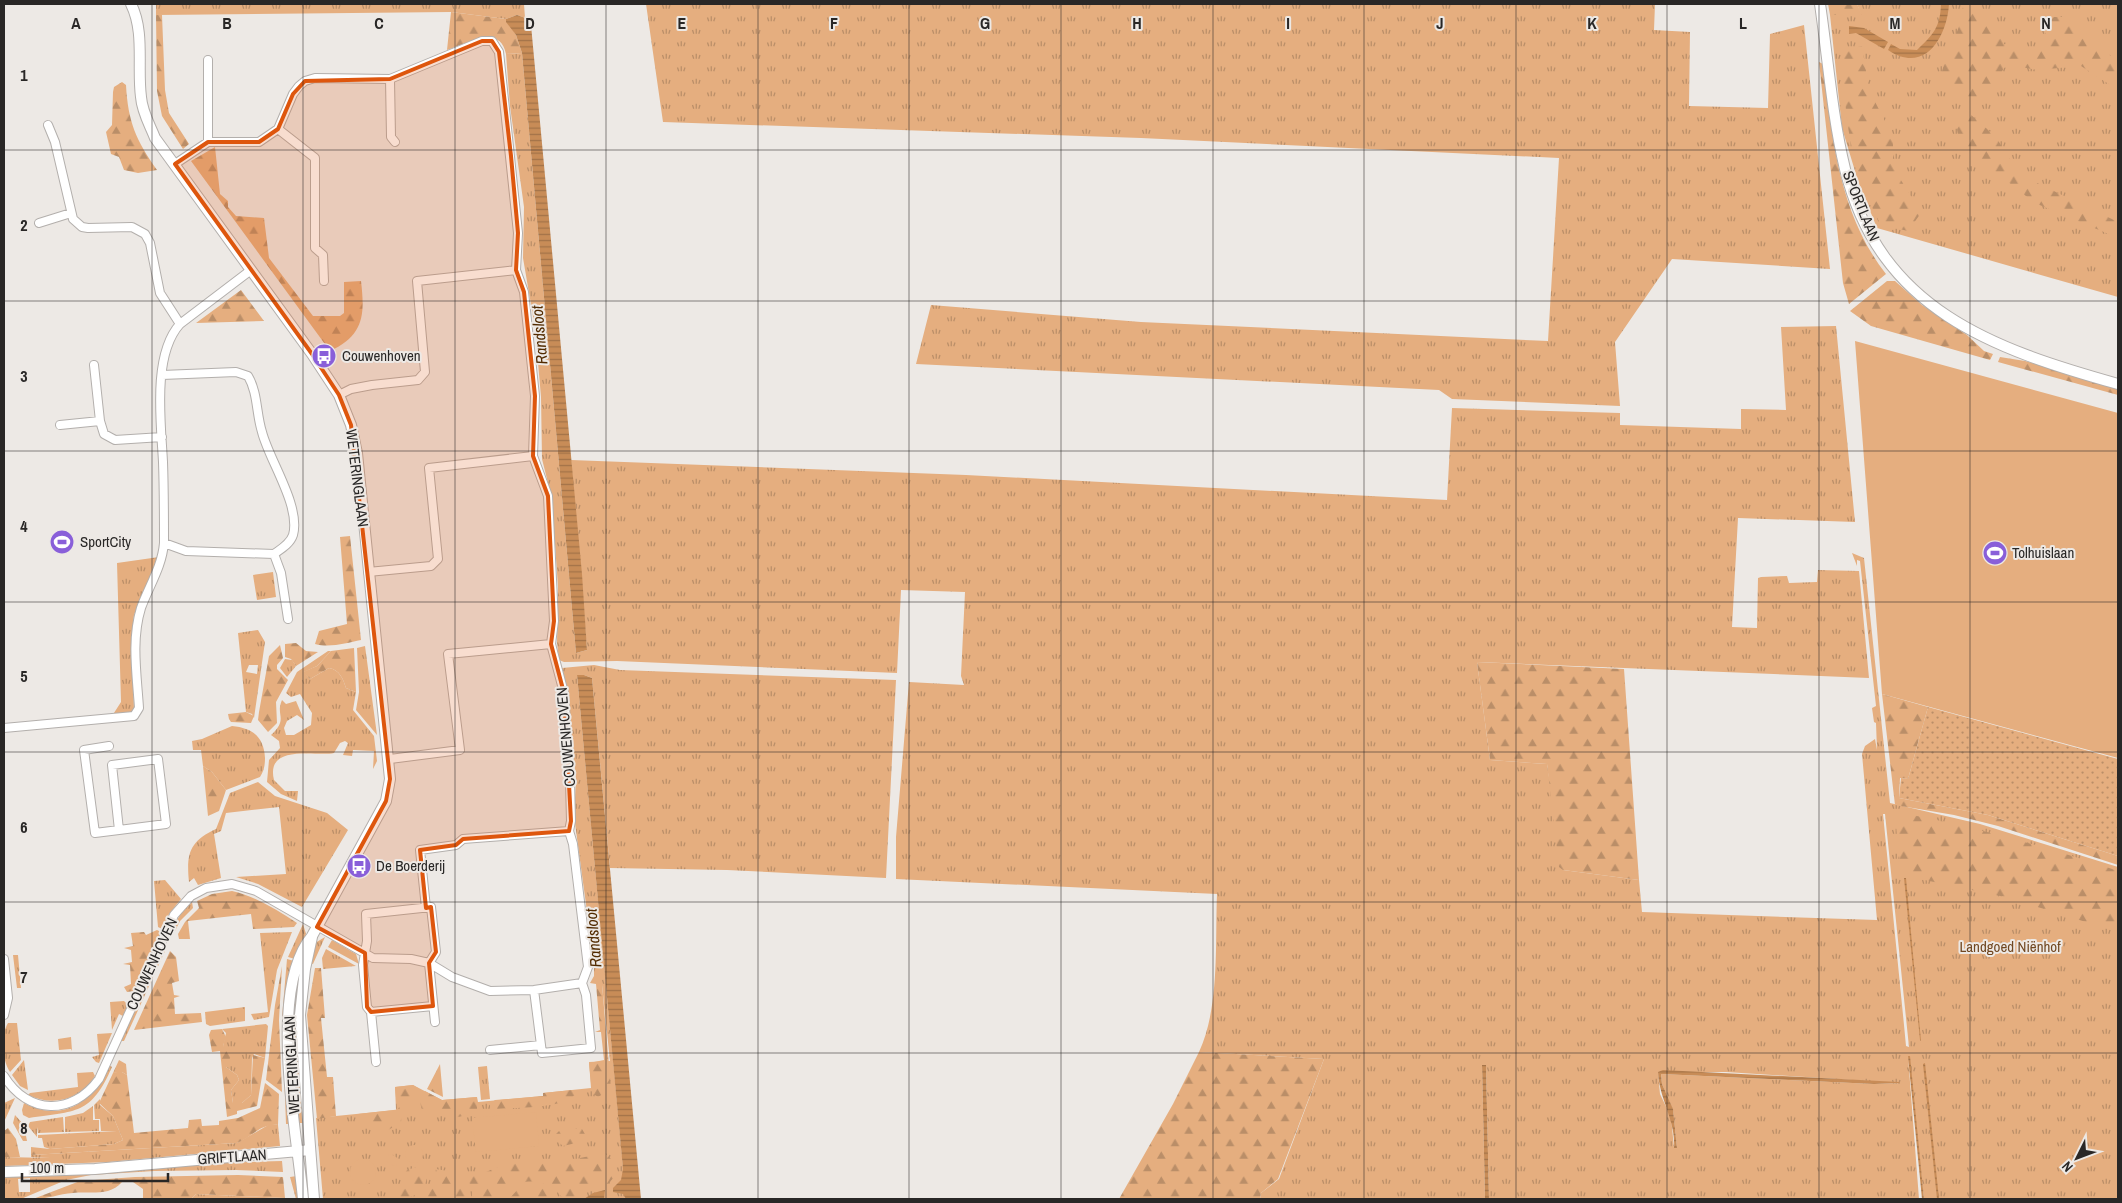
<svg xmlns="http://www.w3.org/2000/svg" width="2122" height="1203" font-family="'Archivo Narrow',sans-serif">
	<defs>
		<pattern id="grass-tufts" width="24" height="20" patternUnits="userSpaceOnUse" patternTransform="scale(1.25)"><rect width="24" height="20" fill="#e5ae7f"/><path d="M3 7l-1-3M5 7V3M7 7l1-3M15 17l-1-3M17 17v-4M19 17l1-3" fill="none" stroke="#ba8e68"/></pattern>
		<pattern id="forest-firs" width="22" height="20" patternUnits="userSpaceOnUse" patternTransform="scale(1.25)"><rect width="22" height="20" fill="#e5ae7f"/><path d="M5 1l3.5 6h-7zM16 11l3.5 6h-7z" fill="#ba8e68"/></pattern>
		<pattern id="garden-dots" width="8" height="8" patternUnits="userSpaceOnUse" patternTransform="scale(1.25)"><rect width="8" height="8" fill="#e5ae7f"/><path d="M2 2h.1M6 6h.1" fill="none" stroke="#ba8e68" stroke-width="1.8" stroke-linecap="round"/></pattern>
		<pattern id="water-rules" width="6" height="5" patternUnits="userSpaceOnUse" patternTransform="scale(1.25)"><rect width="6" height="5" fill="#c88c57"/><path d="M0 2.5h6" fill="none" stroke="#a27248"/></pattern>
	</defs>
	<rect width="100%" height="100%" fill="#ede9e5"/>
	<path fill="url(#grass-tufts)" fill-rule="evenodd" d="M156 4H524L525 18 517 15 506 19 451 12 156 15Z
		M646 4H1655L1654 30 1690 32 1689 106 1768 108 1770 34 1804 25 1830 269 1672 259 1615 342 1620 406 1452 399 1439 390 916 364 931 305 1141 322 1548 341 1559 158 1141 138 663 122Z
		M1857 4H2118V297L1877 228 1858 181 1842 128 1830 15H1861Z
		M522 53 576 653 587 650 571 460 966 475 1447 500 1452 408 1620 413V425L1741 429V409L1786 410 1781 327 1836 326 1855 522 1738 518 1732 627 1757 628 1758 578 1761 577 1787 576 1789 583 1817 582 1818 570 1859 571 1869 678 1477 662 1490 760 1547 764 1563 870 1639 880 1642 912 1877 920 1862 754 1865 746 1875 739 1877 750 1876 723 1874 722 1872 708 1876 706 1860 561 1857 560V566L1852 553 1864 558 1890 803 1980 824 2118 867V1199H1924L1908 1056 1919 1199H1489L1486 1066 1482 1065 1485 1199H1260L1261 1193 1279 1179 1324 1059 1199 1052C1220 1007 1215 942 1217 894L896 879V837L909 682 964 685 961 676 965 592 901 590 897 673 617 661 564 662 559 660 557 643 558 587 555 544 551 495 542 459 541 397 535 328 523 258 524 207 510 106 506 54ZM1883 814H1885L1909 1047 1906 1046 1904 1025ZM1658 1072H1726L1900 1083 1874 1084 1661 1074 1662 1084 1673 1110 1677 1148H1674L1671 1117 1660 1094Z
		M159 557 134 615 132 633 134 710 129 714 112 716 121 702 117 563Z
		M273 572 276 597 257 600 253 575Z
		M258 630 265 642 254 718 252 714 246 712 238 633ZM249 665H258L257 674 246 672Z
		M365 646 377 735 356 710 359 692 357 648Z
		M328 651H331L317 666 304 672 310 679 329 668C340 670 343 679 346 688L356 692 353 710 374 736 377 761 373 769 374 751 353 750 352 756 343 755 348 743 345 741 340 743 334 753C317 757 265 743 274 780L285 791H298L297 801 281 794 267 782 269 760 280 748 279 741 271 735C289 718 275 716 282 700L286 704 296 701 304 720 297 715 287 721 284 728 286 735H294L311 725 312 713 300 694 291 697 286 693 297 672Z
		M285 659 292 660 296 666 287 677 280 668Z
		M594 665 620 670 896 680 886 878 727 870 610 868 592 678 584 675H577L626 1199H323L316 1118 396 1110 395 1087 413 1085 442 1100 477 1097 478 1102 543 1096V1093L591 1088 589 1062 610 1061 602 985 590 983 594 976V963L574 816 576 779 567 693 562 668Z
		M232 726C253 728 264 737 265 758 265 765 264 771 260 777L226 790 212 772 203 766 201 750H193L192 741 202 739Z
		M258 782 275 796 327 813 348 830 302 907 258 884 236 877 286 874 279 807 226 813 221 831 214 834 221 878 198 885 194 878 189 882C186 853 190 841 216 829L230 793Z
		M165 880 181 899 169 914 162 929 158 927 154 881Z
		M192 902 193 908 180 921 175 931H171L181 913Z
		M303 924 306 934 295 959 288 957Z
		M292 932 277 970 269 1017 254 1020 251 1014 268 1012 260 933Z
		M325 937 313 964 309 963 315 943Z
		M332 940 356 954 359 964 328 947Z
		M326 949 356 966 323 969 322 958Z
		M165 951 124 1041H120L160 955Z
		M13 955H18L21 988H17Z
		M287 959 294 961 290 976 292 1124H286L282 1017Z
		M299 977 296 1007 304 1123H298C295 1085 282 1010 299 977Z
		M124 1001 128 1005 123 1016 119 1014 112 1030 110 1002Z
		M245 1007V1021L210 1026 206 1024 205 1012Z
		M8 1023H17L21 1060 10 1072C2 1060 0 1036 8 1023Z
		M266 1024 268 1026 265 1058 254 1054 252 1058 251 1095 242 1103H233L231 1090 239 1080 237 1075 226 1067 223 1046 226 1033 222 1029Z
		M112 1033 99 1063 96 1062 92 1057 99 1055 97 1034Z
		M71 1037 72 1051 71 1049 59 1050 58 1039Z
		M24 1060 28 1090 20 1086 12 1075Z
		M119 1060 126 1064 127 1075 122 1072 113 1073Z
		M109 1065 112 1067C91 1115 76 1111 29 1118L23 1115 22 1110 24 1103C64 1124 93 1101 109 1065Z
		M487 1066 490 1099 481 1100 478 1067Z
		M93 1072 95 1076C80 1100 53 1107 28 1095L30 1093 78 1087 77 1073Z
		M15 1098 4 1122V1103Z
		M100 1099V1105L113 1116 123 1140 114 1144 50 1149 44 1147 42 1138H38V1135L117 1131H101L100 1119H95L94 1105Z
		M93 1106V1120H99V1131L65 1132V1117L83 1113Z
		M15 1115 24 1125 27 1141H23L13 1123Z
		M63 1117 64 1132 38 1133 37 1127V1137L28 1126 30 1122Z
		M270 1124 278 1125 280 1146 109 1162 4 1166V1157L50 1158 31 1157V1155L237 1143Z
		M282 1161 283 1172 236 1170 154 1171 91 1175 66 1180 21 1199H4V1177L70 1175 216 1163ZM30 1178V1192H19L18 1179Z
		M297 1176 300 1199H296L290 1177Z
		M196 1194 285 1198V1199H191Z"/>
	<path fill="url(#forest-firs)" d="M1828 4H1857L1862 15H1830Z
		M1964 4H1976L2000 31 2004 44 2031 55 2040 52 2045 40V25L2054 17H2070L2118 63V90L2081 66 2037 70 2007 64 1979 104C1971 107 1964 105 1958 99 1953 94 1945 89 1942 82 1938 70 1955 40 1959 26 1961 19 1961 12 1964 4Z
		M451 12 506 19 516 35 522 53 506 54C500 23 466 44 447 50Z
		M156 15H162L165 90 169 113 189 144 183 149 162 116 157 91Z
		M1862 46 1869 90 1893 137V167L1921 213 1908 231 1881 225C1849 165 1844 117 1843 50Z
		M1819 62 1823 64C1832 137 1839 214 1886 274L1849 304 1843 283Z
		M122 82 126 85C128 122 136 140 157 170L138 173 124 170 119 157 111 154 106 132 112 125 113 92 114 87Z
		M1970 114 1996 137 2008 157 2027 178 2118 222V238L2035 203 2008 182 1984 174 1961 152 1957 129 1964 117Z
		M215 147 220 194 228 201V207L236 216 264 218 269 258 313 316H340L344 313V282L361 281C365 315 364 335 330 351L191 161Z
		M1887 281H1895L1922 305 1967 335 1984 351 1993 354 1990 360 1871 326 1850 311Z
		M241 290 264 321 196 323Z
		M2000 357 2025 361 2118 388V395L1998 362Z
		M350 536 361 640C347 643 330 648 315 644L319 631 347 624 340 537Z
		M296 643 306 651 318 652 296 666 291 659 285 657V644Z
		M280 645 283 658 277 665V669L288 680 276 702 277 723 268 732 258 720 259 712 269 656Z
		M354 648 356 692 346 688C343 679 340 670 329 668L310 679 303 672 317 666 331 651Z
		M1477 662 1624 669 1639 880 1563 870 1559 867 1547 764 1490 760Z
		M1882 694 1928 707 1908 779 1900 778 1899 798 1988 815 2118 856V865L1998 826 1954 815 1895 805Z
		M246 712 254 716 251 723 231 722 229 719 228 714Z
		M203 766 212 772 226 790 219 811 208 816Z
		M1902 813C1976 827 2047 847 2118 871V932L2005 897 1901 875 1895 815Z
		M232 891C255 896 277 910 297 923L294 927 253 929 251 914 188 921 190 939H179L178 934 185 922 199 908 197 901 212 894Z
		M157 930 161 932 134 991 127 992 124 987 131 984 130 965 123 964 132 962 131 950 124 948 133 946 131 933 144 932 146 935Z
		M170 951 176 957 179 981 172 983 174 995 180 996 174 998 175 1014 201 1013 202 1022 134 1030Z
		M282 966 279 1020 282 1092 266 1080 275 1005Z
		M315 968H321L325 1018H321L327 1077H333L336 1116 317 1119 307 1015Z
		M596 984H602L611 1089 598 1097 592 1093 589 1063 604 1060 601 1032H595L600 1030Z
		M222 1029 226 1037 223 1046 231 1056 226 1067 237 1075 239 1080 231 1090 233 1103H242L251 1095 253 1055 265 1058 257 1106 237 1111V1114L227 1117 220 1051 212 1052 209 1035 211 1030Z
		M1199 1052 1324 1059 1278 1179 1261 1193 1260 1199H1119L1173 1104Z
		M440 1064 443 1097 427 1089Z
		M117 1072H122L127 1075 134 1133 188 1128 189 1120 201 1119 202 1126 219 1125V1121L238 1118 260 1108 265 1083 279 1094 278 1125C261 1123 252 1137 237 1143L31 1155V1147L50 1149 114 1144 123 1140 113 1116 99 1103 113 1073Z
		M413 1085 418 1088 412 1106 397 1108 395 1087Z
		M572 1090 575 1095C560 1109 518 1107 498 1109L490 1107V1104L495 1100 543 1096V1093Z
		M425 1091 442 1100 477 1097V1113L453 1118 422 1110 420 1102Z
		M402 1109 401 1123 386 1131 365 1121 358 1114Z
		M8 1128 16 1139 20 1157H4V1131Z
		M561 1129H582L586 1136 580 1142 563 1146 555 1139V1135Z
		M605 1153 612 1160 616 1175 607 1185 590 1189 571 1199H563C557 1187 535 1178 522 1183 514 1186 509 1192 505 1199H474L467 1175 486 1172 512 1161 565 1164 580 1158Z
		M415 1167 422 1177 427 1178C422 1197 408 1199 392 1199L402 1188 406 1171Z
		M436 1169 465 1174 472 1199H423L433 1187Z
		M238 1175 283 1177 285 1198 196 1194 191 1199H143V1189L133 1182H122C109 1197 90 1191 73 1193 59 1194 48 1199 33 1199L80 1181 135 1177Z
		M532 1184 552 1192 560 1199H509L520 1187Z"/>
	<path fill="url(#garden-dots)" d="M1928 707 2118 759V856L1988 815 1899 798 1901 778 1908 779Z"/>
	<path fill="#e5ae7f" d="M1855 341 2118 413V758L1882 694Z
		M536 1112 539 1146 476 1152 472 1118Z
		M405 1154a9 9 0 1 1 18 0a9 9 0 1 1-18 0Z
		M391 1154 399 1159V1164L394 1166 386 1161V1156Z
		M350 1172a13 13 0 1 1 26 0a13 13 0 1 1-26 0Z"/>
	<path fill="url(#water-rules)" d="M1941 4H1949C1947 37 1925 75 1888 50L1891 44 1900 49 1917 50C1934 34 1940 27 1941 4Z
		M517 15 528 19 531 25 582 574 587 650 576 653 522 53 516 35 506 22V19Z
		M1849 26 1864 28 1888 42 1884 49 1856 33 1849 34Z
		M577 675H584L592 678 641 1199H626L623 1194 613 1192V1188L621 1180 623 1169Z
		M1904 878H1906L1921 1041 1920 1040Z
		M1908 1056H1910L1924 1199H1922Z
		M1925 1063 1939 1199H1937L1923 1064Z
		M1482 1065H1486L1489 1199H1485Z
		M1663 1070 1899 1082 1900 1083 1874 1084 1661 1074 1662 1084 1673 1109 1677 1148H1674C1676 1120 1659 1099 1658 1072Z
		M605 1190 604 1199H584L593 1193Z"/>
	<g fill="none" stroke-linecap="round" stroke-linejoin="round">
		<defs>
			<path id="minor" d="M208 60V142
				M390 79 391 137 395 142
				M48 125 55 142 73 219 82 227 88 228 132 227 145 234 150 243 160 293 180 324
				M278 129 315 158V248L323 255 324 281
				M175 164 208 142H259L278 129 293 94 299 86 305 81 315 78 390 79 482 41H492L499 52 518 233 516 270 524 292 535 396 533 456 548 496 554 621 551 644 564 693 570 781 571 821 569 831 573 844 588 967 582 983 586 995 591 1048 542 1053 534 990
				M39 223 71 213
				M94 365 100 421 104 434 115 440 162 437
				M162 375 236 372 248 376C258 393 256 413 262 432 269 460 301 506 293 535 290 544 281 549 274 554L186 551 164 543
				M339 395 351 389 372 385 418 380 425 372 417 281 516 270
				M60 425 100 421
				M274 554 281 573 288 619
				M368 572 431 566 438 559 429 468 533 456
				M4 728 134 716 139 708C137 676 131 640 141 608 149 586 162 567 164 543 164 516 164 489 163 462 161 423 152 355 180 324L251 270
				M109 746 84 750 95 833 119 830
				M158 759 166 824 119 830 112 765Z
				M390 759 460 750 448 654 551 644
				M426 908 420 850 456 845 463 839 569 831
				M4 959 8 998 4 1015
				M371 1012 433 1006
				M490 1050 541 1045
				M376 1062 371 1012 367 1007 363 965 367 941 366 914 431 907 436 952 429 963 435 1022
				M4 1076C28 1115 72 1116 99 1079L174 915 191 896 206 888 232 884 256 891 373 958 411 959 429 963 452 977 490 991 534 990 582 983"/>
			<path id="tertiary" d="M131 4C145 32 137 67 141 97 142 112 150 125 155 138L312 354 339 395 351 425 357 453 390 779 386 801 312 936C267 990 297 1131 303 1199
				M1820 4C1828 59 1832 115 1845 169 1880 310 1993 349 2118 384
				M312 937 305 969 300 1015 314 1199
				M4 1172 95 1169 310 1150"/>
		</defs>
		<use href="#minor" stroke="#b3afac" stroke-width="10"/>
		<use href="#tertiary" stroke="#b3afac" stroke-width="12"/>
		<use href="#minor" stroke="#fff" stroke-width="8"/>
		<use href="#tertiary" stroke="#fff" stroke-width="10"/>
	</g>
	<path fill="#de560d" fill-opacity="0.2" stroke="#de560d" stroke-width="4" stroke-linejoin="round" d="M482 41H492L499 52 511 156 518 233 516 270 524 292 535 396 533 456 548 496 554 621 551 644 564 693 571 821 569 831 463 839 456 845 420 850 426 908 431 907 436 952 429 963 433 1006 371 1012 367 1007 365 953 317 927 386 801 390 779 351 425 339 395 312 354 175 164 208 142H259L278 129 293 94 305 81 390 79Z"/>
	<path fill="none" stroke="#292726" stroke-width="1" stroke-opacity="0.55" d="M152 4V1199M303 4V1199M455 4V1199M606 4V1199M758 4V1199M909 4V1199M1061 4V1199M1213 4V1199M1364 4V1199M1516 4V1199M1667 4V1199M1819 4V1199M1970 4V1199M4 150H2118M4 301H2118M4 451H2118M4 602H2118M4 752H2118M4 902H2118M4 1053H2118"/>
	<defs>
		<symbol id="bus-disc" viewBox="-11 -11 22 22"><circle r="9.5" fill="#895fd9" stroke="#ede9e5"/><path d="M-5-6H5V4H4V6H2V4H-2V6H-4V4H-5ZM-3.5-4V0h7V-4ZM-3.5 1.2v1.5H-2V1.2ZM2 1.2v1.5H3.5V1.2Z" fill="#fff"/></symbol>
		<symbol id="stadium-disc" viewBox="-11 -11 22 22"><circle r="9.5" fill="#895fd9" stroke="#ede9e5"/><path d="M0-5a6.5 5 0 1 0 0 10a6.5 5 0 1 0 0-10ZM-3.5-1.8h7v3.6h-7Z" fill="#fff"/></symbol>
	</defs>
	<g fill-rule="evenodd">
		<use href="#bus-disc" x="310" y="342" width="28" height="28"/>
		<use href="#stadium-disc" x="48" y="528" width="28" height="28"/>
		<use href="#stadium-disc" x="1981" y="539" width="28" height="28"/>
		<use href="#bus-disc" x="345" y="852" width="28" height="28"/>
	</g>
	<g text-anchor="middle" stroke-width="4" stroke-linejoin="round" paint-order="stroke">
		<g font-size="15" fill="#292726" stroke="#ede9e5">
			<text transform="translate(1861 206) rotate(68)" y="5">SPORTLAAN</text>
			<text transform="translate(357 478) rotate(83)" y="5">WETERINGLAAN</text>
			<text transform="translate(566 737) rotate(-95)" y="5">COUWENHOVEN</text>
			<text transform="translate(152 964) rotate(-65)" y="5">COUWENHOVEN</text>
			<text transform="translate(292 1065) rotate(-93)" y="5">WETERINGLAAN</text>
			<text transform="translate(232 1157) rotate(-4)" y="5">GRIFTLAAN</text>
		</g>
		<g font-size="15" fill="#292726" stroke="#ede9e5" text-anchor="start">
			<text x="342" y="361">Couwenhoven</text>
			<text x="80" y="547">SportCity</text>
			<text x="2012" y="558">Tolhuislaan</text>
			<text x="376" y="871">De Boerderij</text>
		</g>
		<g font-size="15" fill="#714720" stroke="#ede9e5">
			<text x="2010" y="952">Landgoed Niënhof</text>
		</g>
		<g font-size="16" font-style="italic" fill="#522b00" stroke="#ede9e5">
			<text transform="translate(539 335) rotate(-95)" y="6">Randsloot</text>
			<text transform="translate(593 938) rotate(-95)" y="6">Randsloot</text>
		</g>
	</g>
	<g font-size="16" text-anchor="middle" font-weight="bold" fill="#292726" stroke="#ede9e5" stroke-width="4" stroke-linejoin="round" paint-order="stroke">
		<text x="76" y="29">A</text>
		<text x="227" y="29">B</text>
		<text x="379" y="29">C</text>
		<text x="530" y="29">D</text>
		<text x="682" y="29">E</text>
		<text x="834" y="29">F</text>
		<text x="985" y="29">G</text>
		<text x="1137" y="29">H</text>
		<text x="1288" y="29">I</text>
		<text x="1440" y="29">J</text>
		<text x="1592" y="29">K</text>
		<text x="1743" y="29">L</text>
		<text x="1895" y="29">M</text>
		<text x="2046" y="29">N</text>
		<text x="24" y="81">1</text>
		<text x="24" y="231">2</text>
		<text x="24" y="382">3</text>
		<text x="24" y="532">4</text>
		<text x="24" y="682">5</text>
		<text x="24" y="833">6</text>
		<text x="24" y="983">7</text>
		<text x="24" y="1134">8</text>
	</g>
	<rect width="2122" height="1203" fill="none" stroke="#292726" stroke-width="10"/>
	<g transform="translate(2077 1158) rotate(228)" stroke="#ede9e5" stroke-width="4" paint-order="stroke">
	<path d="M0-4L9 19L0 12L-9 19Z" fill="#292726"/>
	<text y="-8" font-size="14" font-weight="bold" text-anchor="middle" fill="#292726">N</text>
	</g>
	<path d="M22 1173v8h146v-8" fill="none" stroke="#292726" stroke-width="2.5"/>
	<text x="30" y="1173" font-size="15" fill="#292726" stroke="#ede9e5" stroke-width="4" paint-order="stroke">100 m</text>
</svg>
